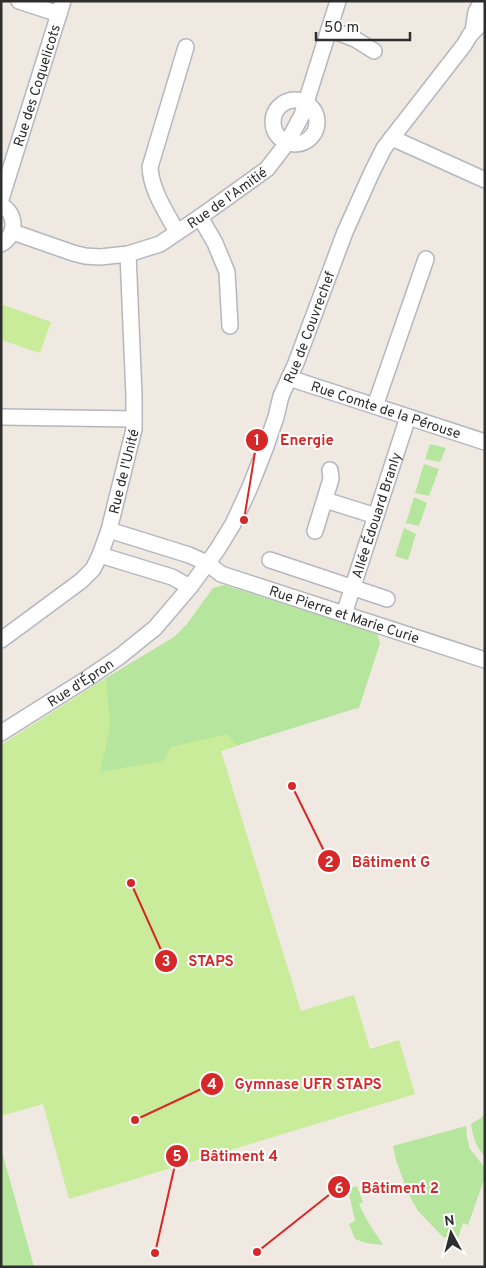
<svg xmlns="http://www.w3.org/2000/svg" width="486" height="1268" font-family="Overpass,sans-serif">
	<rect width="100%" height="100%" fill="#efe9e1"/>
	<path fill="#b6e59e" d="M430 444 446 448 440 462 425 459Z
		M424 464 439 469 429 496 415 493Z
		M414 497 427 503 419 526 406 523Z
		M404 528 416 534 408 560 395 556Z
		M224 585 377 633 380 643 359 708 354 709 220 751 85 834 1 746 106 678 174 637 187 624 213 588Z
		M485 1112V1157C476 1147 473 1137 471 1124L481 1118Z
		M466 1126 467 1138 470 1149 485 1168V1177L468 1225 463 1223 457 1241 443 1237 418 1211 408 1193 396 1160 393 1146Z
		M1 1148 34 1267H1Z
		M357 1186 363 1202 359 1204 368 1222 383 1245 366 1243 355 1239 349 1224 355 1221 348 1189Z"/>
	<path fill="#c9ec9a" d="M1 304 51 322 40 353 1 340Z
		M106 678 110 727 100 772 163 761 171 747 227 734 237 746 221 751 301 1011 354 995 370 1049 399 1040 415 1094 69 1199 43 1104 1 1116V745Z"/>
	<g fill="none" stroke-linecap="round" stroke-linejoin="round">
		<defs>
			<g id="minor">
				<path d="M19 1 59 14"/>
				<path d="M329 29 355 39 374 51"/>
				<path d="M473 31 476 12 482 1"/>
				<circle cx="295" cy="122" r="22"/>
				<path d="M392 138 485 180"/>
				<path id="s1" d="M1 199 63 1"/>
				<path d="M1 205C17 214 17 235 1 244"/>
				<path d="M200 217 215 243 227 272 230 326"/>
				<path id="s2" d="M13 232 73 253 85 256 100 257 128 254 160 244 200 217 267 169 287 143 302 115 338 1"/>
				<path d="M177 232C166 212 151 190 150 167L186 47"/>
				<path id="s3" d="M289 378 485 442"/>
				<path d="M375 406 426 259"/>
				<path d="M1 417 134 419"/>
				<path d="M325 500 376 516"/>
				<path id="s4" d="M109 530 189 555 207 563 221 574 485 660"/>
				<path d="M315 531 331 479 330 470"/>
				<path d="M100 555 172 577 190 587"/>
				<path d="M270 560 387 599"/>
				<path id="s5" d="M344 614 408 417"/>
				<path id="s6" d="M1 640 81 581 93 569 100 555 109 530 134 429V396L128 254"/>
				<path id="s7" d="M1 733 88 678 119 657 155 628 190 587 217 550 233 524 250 487 265 449 276 417 281 396 296 363 345 232 372 172 384 148 464 45 470 35 485 19"/>
			</g>
		</defs>
		<use href="#minor" stroke="#b4b7c1" stroke-width="18"/>
		<use href="#minor" stroke="#fff" stroke-width="15"/>
	</g>
	<g text-anchor="middle" stroke-width="4" stroke-linejoin="round" paint-order="stroke">
		<g font-size="14" fill="#2e2e2e" stroke="#fff">
			<text dy="5" stroke="none"><textPath href="#s1" startOffset="119">Rue des Coquelicots</textPath></text>
			<text dy="5" stroke="none"><textPath href="#s2" startOffset="234">Rue de l'Amitié</textPath></text>
			<text dy="5" stroke="none"><textPath href="#s7" startOffset="528">Rue de Couvrechef</textPath></text>
			<text dy="5" stroke="none"><textPath href="#s3" startOffset="102">Rue Comte de la Pérouse</textPath></text>
			<text dy="5" stroke="none"><textPath href="#s6" startOffset="219">Rue de l'Unité</textPath></text>
			<text dy="5" stroke="none"><textPath href="#s5" startOffset="104">Allée Édouard Branly</textPath></text>
			<text dy="5" stroke="none"><textPath href="#s4" startOffset="251">Rue Pierre et Marie Curie</textPath></text>
			<text dy="5" stroke="none"><textPath href="#s7" startOffset="94">Rue d'Épron</textPath></text>
		</g>
	</g>
	<path fill="none" stroke="#d62828" stroke-width="2" d="M244 520L257 440M292 786L329 861M131 883L166 961M135 1120L212 1084M155 1253L177 1156M257 1252L339 1187"/>
	<g fill="#d62828" stroke="#fff" stroke-width="2">
		<circle cx="244" cy="520" r="5"/>
		<circle cx="292" cy="786" r="5"/>
		<circle cx="131" cy="883" r="5"/>
		<circle cx="135" cy="1120" r="5"/>
		<circle cx="155" cy="1253" r="5"/>
		<circle cx="257" cy="1252" r="5"/>
		<circle cx="257" cy="440" r="12"/>
		<circle cx="329" cy="861" r="12"/>
		<circle cx="166" cy="961" r="12"/>
		<circle cx="212" cy="1084" r="12"/>
		<circle cx="177" cy="1156" r="12"/>
		<circle cx="339" cy="1187" r="12"/>
	</g>
	<g font-size="15" text-anchor="middle" font-weight="bold" fill="#fff">
		<text x="257" y="445">1</text>
		<text x="329" y="867">2</text>
		<text x="166" y="966">3</text>
		<text x="212" y="1089">4</text>
		<text x="177" y="1161">5</text>
		<text x="339" y="1193">6</text>
	</g>
	<g font-size="15" text-anchor="middle" font-weight="bold" fill="#d62828" stroke="#fff" stroke-width="4" stroke-linejoin="round" paint-order="stroke">
		<text x="307" y="445">Energie</text>
		<text x="391" y="867">Bâtiment G</text>
		<text x="211" y="966">STAPS</text>
		<text x="308" y="1089">Gymnase UFR STAPS</text>
		<text x="239" y="1161">Bâtiment 4</text>
		<text x="400" y="1193">Bâtiment 2</text>
	</g>
	<rect width="486" height="1268" fill="none" stroke="#2e2e2e" stroke-width="5"/>
	<g transform="translate(451 1233) rotate(353)" stroke="#ffffff" stroke-width="4" paint-order="stroke">
	<path d="M0-4L9 19L0 12L-9 19Z" fill="#2e2e2e"/>
	<text y="-8" font-size="14" font-weight="bold" text-anchor="middle" fill="#2e2e2e">N</text>
	</g>
	<path d="M316 32v8h94v-8" fill="none" stroke="#2e2e2e" stroke-width="2.5"/>
	<text x="324" y="32" font-size="15" fill="#2e2e2e" stroke="#ffffff" stroke-width="4" paint-order="stroke">50 m</text>
</svg>
